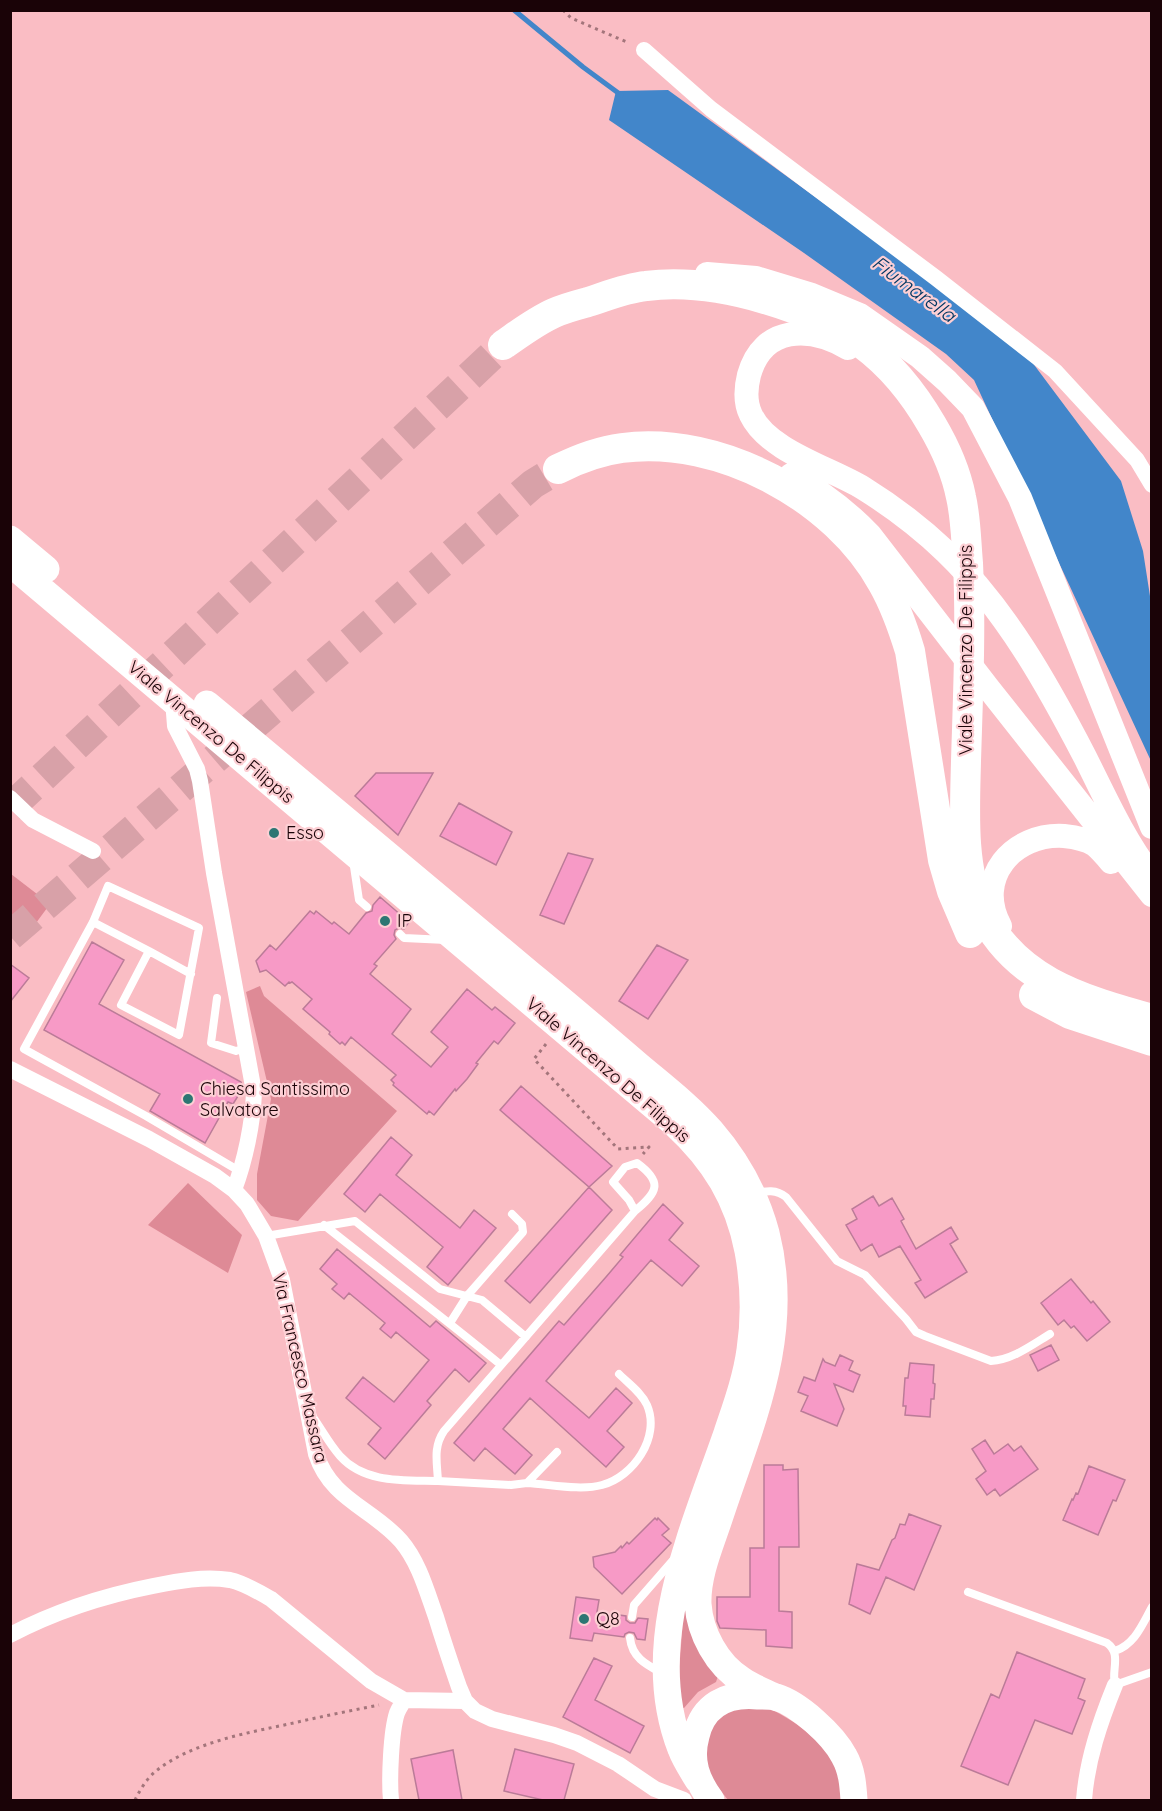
<svg xmlns="http://www.w3.org/2000/svg" width="1162" height="1811" font-family="Quicksand,sans-serif">
	<rect width="100%" height="100%" fill="#fabdc4"/>
	<path fill="#de8a96" d="M11 874 50 904 22 942 11 933Z
		M260 986 264 996 397 1111 298 1221 271 1216 257 1200V1174L271 1099 246 992Z
		M188 1183 242 1235 228 1273 148 1225Z
		M685 1593 718 1676 716 1682 698 1692 684 1708H679L677 1698Z
		M766 1707C793 1719 828 1743 838 1772 841 1781 842 1791 844 1800H728L713 1781 703 1757 712 1718 723 1709Z"/>
	<path fill="#4286ca" d="M668 90 932 282 1032 362 1121 481 1143 551 1152 609 1151 761 974 380 946 354 804 253 609 120 616 91Z"/>
	<g fill="none" stroke-linecap="round" stroke-linejoin="round">
		<path stroke="#4286ca" stroke-width="5" d="M514 10 583 67 621 95"/>
	</g>
	<path fill="#f79ac6" stroke="#bb7b98" stroke-width="1.5" d="M376 773H433L398 835 355 796Z
		M459 803 512 832 496 865 440 836Z
		M568 853 593 859 564 924 540 915Z
		M380 897 409 922 404 929 399 928 395 930 394 935 396 939 374 964 377 966 370 974 411 1009 392 1034 431 1067 448 1047 431 1032 467 989 492 1010 495 1007 515 1023 498 1044 494 1041 476 1063 478 1064 467 1079 456 1091 455 1089 434 1115 429 1111 427 1114 393 1085 394 1083 391 1080 396 1075 351 1037 345 1045 342 1042 340 1044 329 1034 330 1032 303 1009 312 999 292 982 290 983 289 982 285 986 266 970 260 972 256 961 270 945 276 950 310 911 314 914 316 911 332 924 334 922 349 934 366 913 372 911 373 905Z
		M92 942 124 960 99 1004 241 1082 243 1088 233 1104 228 1102 205 1143 150 1111 160 1094 44 1030Z
		M657 945 688 960 648 1019 619 1001Z
		M10 964 29 978 10 1002Z
		M521 1086 612 1166 589 1187 500 1110Z
		M391 1137 412 1155 396 1175 460 1228 474 1210 496 1228 448 1285 427 1267 443 1247 380 1194 365 1212 344 1194Z
		M589 1187 612 1210 530 1303 505 1281Z
		M873 1196 879 1206 892 1198 904 1219 901 1221 916 1249 951 1227 958 1239 950 1244 967 1272 925 1298 915 1283 921 1280 900 1246 879 1257 872 1244 861 1251 846 1225 857 1219 852 1209Z
		M663 1204 683 1223 669 1240 699 1266 682 1286 651 1260 546 1381 589 1418 616 1388 632 1403 607 1431 624 1447 606 1467 530 1398 503 1429 532 1455 515 1474 485 1448 474 1461 454 1443 559 1321 564 1325 606 1277 623 1257 620 1255Z
		M337 1249 430 1327 436 1321 486 1363 469 1382 455 1369 427 1401 431 1405 385 1459 368 1444 381 1428 346 1398 363 1377 394 1402 429 1360 396 1332 391 1338 380 1329 385 1323 349 1293 344 1299 332 1289 337 1284 320 1269Z
		M1071 1279 1091 1303 1093 1301 1110 1322 1087 1341 1074 1326 1071 1328 1064 1320 1058 1325 1041 1303Z
		M1051 1345 1059 1360 1038 1371 1030 1355Z
		M840 1355 853 1361 849 1370 860 1375 853 1392 834 1384 844 1409 837 1426 801 1411 808 1396 798 1392 804 1377 815 1381 823 1359 825 1362 835 1366Z
		M910 1363 934 1365 933 1383 935 1384 934 1399H931L930 1417 905 1415 906 1406H903L905 1378H908Z
		M985 1440 994 1454 1008 1444 1014 1451 1021 1446 1038 1469 1000 1496 995 1489 987 1495 976 1479 986 1471 972 1449Z
		M764 1465H783V1470L798 1469 799 1547H779V1611L792 1612V1648L766 1646V1630L720 1628 717 1621V1597H750V1548H764Z
		M1089 1466 1125 1480 1116 1501 1113 1500 1098 1535 1063 1520 1072 1499 1073 1500 1076 1493 1078 1494Z
		M909 1514 941 1526 914 1590 886 1577 870 1614 849 1604 857 1564 879 1570 892 1540 895 1538 900 1524 905 1525Z
		M655 1518 657 1520 658 1518 669 1529 662 1535 671 1543 622 1594 594 1567 593 1557 615 1552 621 1546 622 1548 627 1542 629 1544Z
		M576 1597 599 1600 597 1612 626 1616V1620L630 1623H635L638 1618 648 1619 645 1640 637 1639 634 1633 629 1632 625 1634 624 1637 594 1633 592 1641 570 1638Z
		M1017 1652 1085 1679 1078 1698 1085 1701 1072 1734 1035 1720 1008 1785 961 1766 991 1694 999 1698Z
		M594 1658 612 1666 595 1700 644 1726 630 1753 563 1717Z
		M515 1749 574 1764 564 1800H543L504 1791Z
		M453 1750 462 1800H419L411 1759Z"/>
	<g fill="none" stroke-linecap="round" stroke-linejoin="round">
		<path stroke="#d8a1a8" stroke-width="30" stroke-dasharray="30 15" stroke-linecap="butt" d="M10 808 503 345
			M10 936 533 484 558 469"/>
		<path stroke="#a3757b" stroke-width="3" stroke-dasharray="3 4.5" stroke-linecap="butt" d="M563 10 571 18 629 43
			M546 1044 534 1059 618 1149 649 1147 643 1154
			M135 1800C140 1790 147 1778 156 1771 191 1743 246 1733 289 1724 319 1717 349 1711 379 1705"/>
		<path stroke="#fff" stroke-width="8" d="M353 860 359 900 367 907
			M93 922 149 951
			M400 934 404 938 446 940
			M191 974 149 951 121 1005 179 1035 199 928 108 886 93 922 24 1049 146 1116 241 1172
			M217 998 211 1043 236 1051 246 1048
			M755 1193C766 1191 776 1189 786 1197L837 1261 865 1275 906 1319 916 1332 925 1336 991 1361C1012 1360 1032 1345 1050 1334
			M324 1225C383 1272 443 1317 501 1365
			M266 1236 355 1221 440 1289 482 1300 526 1337
			M450 1323 467 1296 523 1232 522 1224 512 1214
			M313 1417C322 1430 330 1445 340 1456 365 1484 405 1480 438 1481 437 1462 433 1447 444 1431L635 1211C658 1192 663 1182 637 1163L625 1167 613 1182 629 1200 635 1211
			M438 1481 511 1485 527 1483 557 1452
			M527 1483C549 1484 580 1491 602 1485 633 1477 661 1437 647 1405 641 1392 629 1384 619 1374
			M968 1592 1107 1643C1122 1654 1111 1670 1115 1685L1152 1672
			M632 1617 634 1605 675 1558
			M630 1638C632 1658 647 1665 662 1673
			M1115 1651C1135 1644 1142 1625 1152 1607"/>
		<path stroke="#fff" stroke-width="16" d="M644 50 711 109 936 278 1055 371 1137 460 1152 485
			M173 700 175 726 197 769 200 781 214 873 254 1092C253 1123 245 1161 234 1190
			M10 798 33 820 93 851
			M10 1069 149 1139 215 1176 234 1190 247 1204 266 1236 282 1280 316 1454C331 1500 372 1508 401 1541 419 1562 427 1592 436 1617 443 1640 451 1664 459 1687L465 1701 475 1711 492 1719 554 1735 577 1743 618 1764 655 1789 684 1800
			M10 1635C56 1611 102 1596 153 1586 178 1581 204 1576 230 1580 244 1583 259 1592 271 1599L371 1681 404 1700 465 1701
			M391 1800C389 1780 391 1731 397 1713 399 1708 402 1704 404 1700
			M1084 1800C1087 1760 1100 1722 1115 1685"/>
		<path stroke="#fff" stroke-width="24" d="M707 274 756 278 812 295 860 315 920 357 947 381 973 408 1020 498 1152 827
			M848 348C810 326 763 325 749 375 746 387 745 403 751 415 768 451 830 468 863 488 892 506 921 528 946 552 1006 610 1047 684 1085 757 1105 797 1124 840 1152 876
			M791 475C821 491 846 510 870 535L989 689 1152 895
			M1000 926C974 878 1013 833 1064 836 1074 837 1086 839 1095 845 1101 850 1106 856 1111 862"/>
		<path stroke="#fff" stroke-width="27" d="M10 539 46 569
			M10 563 675 1124C714 1160 738 1199 748 1251 754 1284 755 1317 750 1350 746 1379 736 1406 727 1433 693 1531 640 1645 681 1749 685 1760 692 1770 698 1780
			M207 704C314 794 422 884 530 974 567 1004 603 1035 639 1066 664 1087 690 1107 711 1131 736 1160 756 1196 766 1233 792 1335 751 1422 720 1516 711 1544 697 1574 698 1604 700 1633 717 1665 742 1680 752 1687 765 1692 777 1698
			M711 1800C697 1781 689 1761 696 1736 703 1705 726 1693 758 1696 763 1696 770 1696 776 1697 799 1704 833 1735 844 1756 852 1770 853 1785 854 1800"/>
		<path stroke="#fff" stroke-width="30" d="M503 345C519 334 536 321 554 313 565 308 577 305 588 302 607 296 626 288 646 286 685 281 728 288 765 299 843 322 891 354 932 425 945 447 956 472 961 497 966 519 966 541 968 563 971 629 968 695 966 761 965 808 961 867 981 910 1014 981 1082 999 1152 1019
			M558 469C578 459 599 451 622 448 720 435 836 498 883 584 895 605 903 628 910 651L943 860 952 891 970 933
			M1034 995 1070 1014 1152 1041"/>
	</g>
	<g fill="#2d7673" stroke="#fdcfd4" stroke-width="2">
		<circle cx="274" cy="833" r="6"/>
		<circle cx="385" cy="921" r="6"/>
		<circle cx="188" cy="1099" r="6"/>
		<circle cx="584" cy="1619" r="6"/>
	</g>
	<g text-anchor="middle" stroke-width="4.5" stroke-linejoin="round" paint-order="stroke">
		<g font-size="18" fill="#1a0307" stroke="#fdcfd4">
			<text transform="translate(966 650) rotate(-90)" y="6">Viale Vincenzo De Filippis</text>
			<text transform="translate(211 732) rotate(40)" y="6">Viale Vincenzo De Filippis</text>
			<text transform="translate(608 1070) rotate(41)" y="6">Viale Vincenzo De Filippis</text>
			<text transform="translate(300 1368) rotate(77)" y="6">Via Francesco Massara</text>
		</g>
		<g font-size="18" fill="#1a0307" stroke="#fdcfd4" text-anchor="start">
			<text x="286" y="839">Esso</text>
			<text x="397" y="927">IP</text>
			<text x="200" y="1095">Chiesa Santissimo<tspan x="200" dy="21">Salvatore</tspan></text>
			<text x="596" y="1625">Q8</text>
		</g>
		<g font-size="20" font-style="italic" fill="#023762" stroke="#fdcfd4">
			<text transform="translate(914 289) rotate(36)" y="7">Fiumarella</text>
		</g>
	</g>
	<rect width="1162" height="1811" fill="none" stroke="#1a0307" stroke-width="24"/>
</svg>
